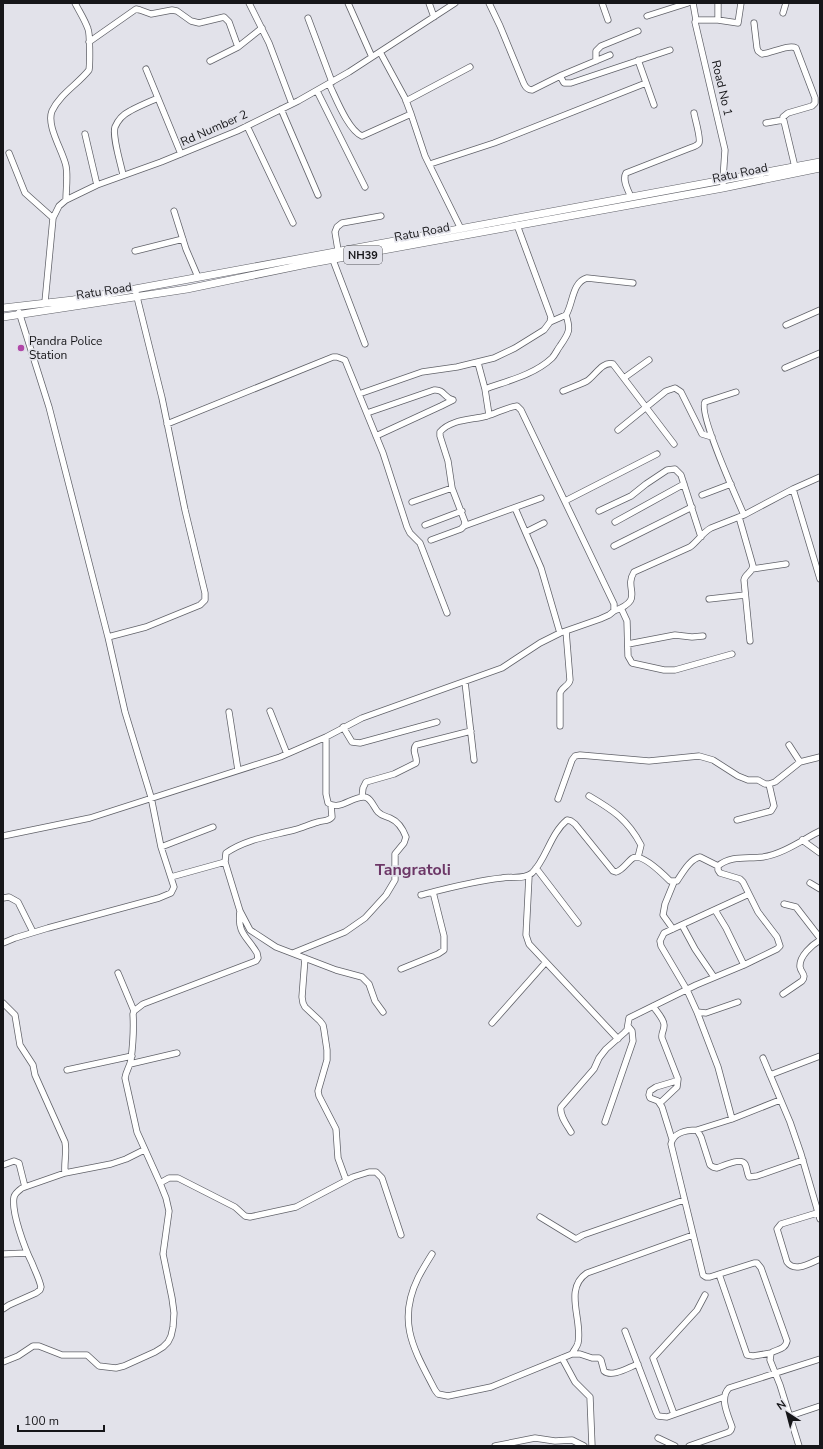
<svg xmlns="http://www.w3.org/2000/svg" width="823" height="1449" font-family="'Nunito Sans',sans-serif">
	<rect width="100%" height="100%" fill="#e2e2ea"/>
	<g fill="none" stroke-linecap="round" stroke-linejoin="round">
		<defs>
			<path id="minor" d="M249 3 269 43 292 104
				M348 3 372 57
				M429 3 434 17
				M489 3 500 26 524 84C526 88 528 90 532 90L562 75 610 55
				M602 3 608 20
				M693 3 696 20 695 22 725 150 723 179V188
				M718 3V20
				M783 13 786 3
				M647 16 688 3
				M308 18 332 82
				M696 20H718L738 23 741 3
				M754 23 757 48 758 51 762 54C772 53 789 44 796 48L815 98V103L812 106 788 113 783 117 795 167
				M89 42 136 9 140 10 151 14 172 10 177 11 191 21 199 23 224 17 229 22 238 47
				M380 52 405 98 411 114 425 156 461 229
				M638 60 654 105
				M210 61 238 47 262 28
				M596 61V51L601 46 638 31
				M146 69 181 154
				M560 76 564 83H571L670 50
				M329 84C336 98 348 130 362 136L411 114
				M317 91 365 187
				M406 101 470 67
				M281 109 318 195
				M766 123 783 120
				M247 126 293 223
				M85 134 97 185
				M9 153 25 193 53 218
				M430 164 494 143 646 83
				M123 175C121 164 112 137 115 127 118 120 124 114 130 111 139 106 149 102 158 98
				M631 197C628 190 622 180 626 173L690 148C693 147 697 146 699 143 701 138 695 119 694 113
				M66 200C66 189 68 176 66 166 63 151 46 126 52 111 60 94 78 84 89 70 90 64 90 33 88 29 85 20 79 11 75 3
				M174 211 186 249 198 277
				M338 250 335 232 337 227 342 223 381 216
				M135 251 183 239
				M333 260 365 344
				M45 302 53 218 59 206 66 200 97 185 161 162 237 131 298 101 349 72 455 3
				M550 322 566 315C573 304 572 282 587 278L633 283
				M786 325 820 310
				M478 363 485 389 489 415
				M785 368 820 353
				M624 378 649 360
				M485 389C507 381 534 375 552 358 555 355 557 350 560 346 569 333 571 330 566 315
				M563 391C570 388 579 385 587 381 595 376 602 361 613 364L674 444
				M736 392 705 402C698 413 737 499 744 515
				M359 394 422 372 457 367 494 358 515 348 544 330 550 322 551 317 517 225
				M367 413 434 390C444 389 444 398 453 400
				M167 424 333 357H337L345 360 383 453 407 527 410 533 420 543 447 613
				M618 430 666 391 675 388 681 392 702 434 712 437
				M376 436 441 406 453 400
				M793 489 820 579
				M702 495 731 484
				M565 501 657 454
				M412 502 452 488
				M515 508 541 568 560 633
				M599 511 631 496 646 484 667 470 675 469 681 475 701 537
				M739 517 753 566C752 573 745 574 744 580L750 641
				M615 522 684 484
				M425 525 462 511
				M464 526 541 498
				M526 532 544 523
				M614 546 692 507
				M752 569 786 564
				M709 599 745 595
				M621 608 627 621 628 656 632 663 664 670H675L732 654
				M614 611C646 599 623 590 634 572L690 547C698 541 702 533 711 528L744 515 793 489 820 477
				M108 637 146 627 200 605 205 600V593L185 510 162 398 135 289
				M628 644 675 635 692 637 703 636
				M465 682 474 760
				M270 711 287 754
				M229 712 238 770
				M560 726V693C562 687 569 686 570 680L566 631
				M343 727 352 742 360 743 437 722
				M789 745 800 762
				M589 796C613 810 628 820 641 845L638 857
				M362 797 363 788 366 782 394 774 416 763C418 757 411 751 416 745L471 731
				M558 799 572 760 575 756 580 755 649 761 699 756 713 760 738 776 748 780H758L765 784H769L775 782 800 762 820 757
				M737 820 771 811 774 806 769 784
				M3 836 90 818 280 757 326 737 362 718 502 668 540 643 560 633 600 619 609 615 614 611V604L521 410 517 406C507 407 497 413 487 416 472 420 451 419 440 432V436L448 461 452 488 465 522 464 526 461 529 431 540
				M802 840 820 853
				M161 847 213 827
				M225 862 240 911 250 930 276 947 336 970 362 977 369 984 375 1001 383 1012
				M536 868 578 923
				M529 876 526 935 529 944 618 1039
				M171 877 225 862 226 853C246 839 271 836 294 830 302 828 310 824 318 822 323 820 328 822 332 817L331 805
				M810 883 820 889
				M421 895C448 888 474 881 502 878 511 876 524 880 532 873 546 860 550 834 567 820L571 821 575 824 613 871 616 872C623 870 627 862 633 858 642 853 664 875 670 881H677C683 872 690 859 700 857L718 866
				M3 898 9 897 18 902 33 932
				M784 904 796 907 820 938
				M715 910 726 928 744 965
				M682 925 695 949 714 977
				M673 929 663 915 665 904 674 882
				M3 943 15 938 48 928 159 898 171 893 174 887 161 847 151 797 125 712 108 637 49 407 19 312
				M293 953 345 932 365 918 386 895 395 880V854L404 843 406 837C403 829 397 821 390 818 385 816 382 816 378 812 374 808 371 797 364 797 351 797 339 811 328 803L326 794V737
				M305 958 302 997 303 1003 305 1007 320 1021 323 1025 324 1030 327 1050V1060L318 1091 319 1096 336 1129 338 1158 346 1180
				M401 969 438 954 444 950V936L433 892
				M118 973 134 1011
				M783 994 802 981C807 975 801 973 800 967 799 956 812 945 820 940
				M738 1002 706 1013 697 1012 687 990 661 946 660 941 664 933 749 894
				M3 1003 15 1015 20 1045 33 1065 35 1075 65 1142C67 1152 64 1162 65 1173
				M653 1006C656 1011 665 1020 664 1026 664 1031 661 1033 662 1038L678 1079 676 1081 656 1087 650 1091 649 1095 650 1098 658 1101 662 1107 672 1139
				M697 1012 718 1067 732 1119
				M492 1023 546 962
				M763 1058 790 1122 801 1154 820 1219
				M130 1064 177 1053
				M67 1070 132 1056
				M770 1075 820 1056
				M660 1103 677 1087 678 1079
				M605 1122 633 1041 632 1031 628 1026
				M697 1130 732 1119 780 1100
				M571 1132C567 1125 559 1115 561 1107L594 1069 599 1058 606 1049 624 1033 627 1030 629 1018 696 985 744 965 777 949 780 946 777 937 758 912 743 882 740 879 720 873 718 870V866C731 855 747 859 763 857 783 854 802 840 820 831
				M3 1165 14 1161 19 1163 25 1187
				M160 1183 169 1178H178L235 1207 245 1216 250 1217 296 1207 353 1177 369 1172H376L382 1178 401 1235
				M817 1213 781 1224 777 1229 787 1262C795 1273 810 1263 820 1259
				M540 1217 576 1239 583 1235 684 1200
				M3 1254 27 1253
				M432 1254C427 1262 422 1270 418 1278 396 1323 415 1351 435 1390L438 1394 448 1396 491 1387 572 1354C574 1350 577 1347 578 1343 583 1320 563 1289 587 1273L693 1235
				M719 1274 747 1355 753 1356 771 1353
				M3 1309 9 1305 36 1293 40 1290 41 1287C39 1278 35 1271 32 1263 25 1249 11 1212 14 1197 15 1193 18 1191 22 1188L65 1173 111 1164 126 1159 144 1150
				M625 1331 656 1412 658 1416 667 1417 724 1397
				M572 1354H580L592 1358H599L601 1360 604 1371C612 1378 629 1367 638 1364
				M562 1358 575 1382 590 1397 592 1446
				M3 1362 18 1356 33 1346H39L62 1355H87L99 1366 116 1368 124 1366 155 1352 163 1347 168 1342 171 1336 173 1327 174 1313 172 1298 163 1254 169 1211 166 1198 160 1183 137 1132 125 1078C126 1071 130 1066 131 1060 133 1044 134 1030 133 1014L134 1011 143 1004 256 961 258 958 257 953C247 936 237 934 240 911
				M674 1414 653 1358 697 1310 705 1295
				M790 1416 820 1406
				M658 1438 675 1446
				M495 1446 535 1438 555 1441 572 1440 584 1446
				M689 1446 729 1432 731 1430 732 1427C728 1415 719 1398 729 1388L820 1359
				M799 1446 780 1385 770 1360 771 1353C777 1349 785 1350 787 1341L761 1268 757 1263H754L710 1277H706L703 1275 671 1144C673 1133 686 1130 697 1130L701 1137 710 1165 713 1167 717 1168C723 1166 741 1157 745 1164 747 1168 747 1173 749 1177L757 1176 803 1160"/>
			<path id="major" d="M3 308 73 300 135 289 820 162
				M3 317 187 289 307 264 723 188 820 168"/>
		</defs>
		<use href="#minor" stroke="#616269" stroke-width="7"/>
		<use href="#major" stroke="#616269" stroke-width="8"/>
		<use href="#minor" stroke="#fff" stroke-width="5.5"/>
		<use href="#major" stroke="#fff" stroke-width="7"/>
	</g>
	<circle fill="#b047a8" stroke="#e2e2ea" stroke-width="1.5" cx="21" cy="348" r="4"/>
	<g text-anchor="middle" stroke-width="3.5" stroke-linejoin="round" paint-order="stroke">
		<rect fill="#e2e2ea" stroke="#535358" stroke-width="1" x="344" y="246" width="38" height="18" rx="3"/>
		<g font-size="11" font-weight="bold" fill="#161619">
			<text x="363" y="259">NH39</text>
		</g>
		<g font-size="12" fill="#161619" stroke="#e2e2ea">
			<text transform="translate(722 88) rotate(77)" y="4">Road No 1</text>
			<text transform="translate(214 128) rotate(-24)" y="4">Rd Number 2</text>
			<text transform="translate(740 173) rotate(-12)" y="4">Ratu Road</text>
			<text transform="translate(422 232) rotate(-11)" y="4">Ratu Road</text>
			<text transform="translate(104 291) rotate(-9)" y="4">Ratu Road</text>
		</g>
		<g font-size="12" fill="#161619" stroke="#e2e2ea" text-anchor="start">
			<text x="29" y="345">Pandra Police<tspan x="29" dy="14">Station</tspan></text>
		</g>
		<g font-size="16" font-weight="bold" fill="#6c3767" stroke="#e2e2ea">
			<text x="413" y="875">Tangratoli</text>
		</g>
	</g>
	<rect width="823" height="1449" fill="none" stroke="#161619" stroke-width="8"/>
	<g transform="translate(787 1413) rotate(324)" stroke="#e2e2ea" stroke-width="3" paint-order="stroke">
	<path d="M0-3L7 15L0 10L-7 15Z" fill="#161619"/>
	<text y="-6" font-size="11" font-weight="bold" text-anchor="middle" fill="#161619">N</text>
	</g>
	<path d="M18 1425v6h86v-6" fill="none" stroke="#161619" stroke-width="2"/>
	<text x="24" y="1425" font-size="12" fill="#161619" stroke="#e2e2ea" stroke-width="3" paint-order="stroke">100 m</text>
</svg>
